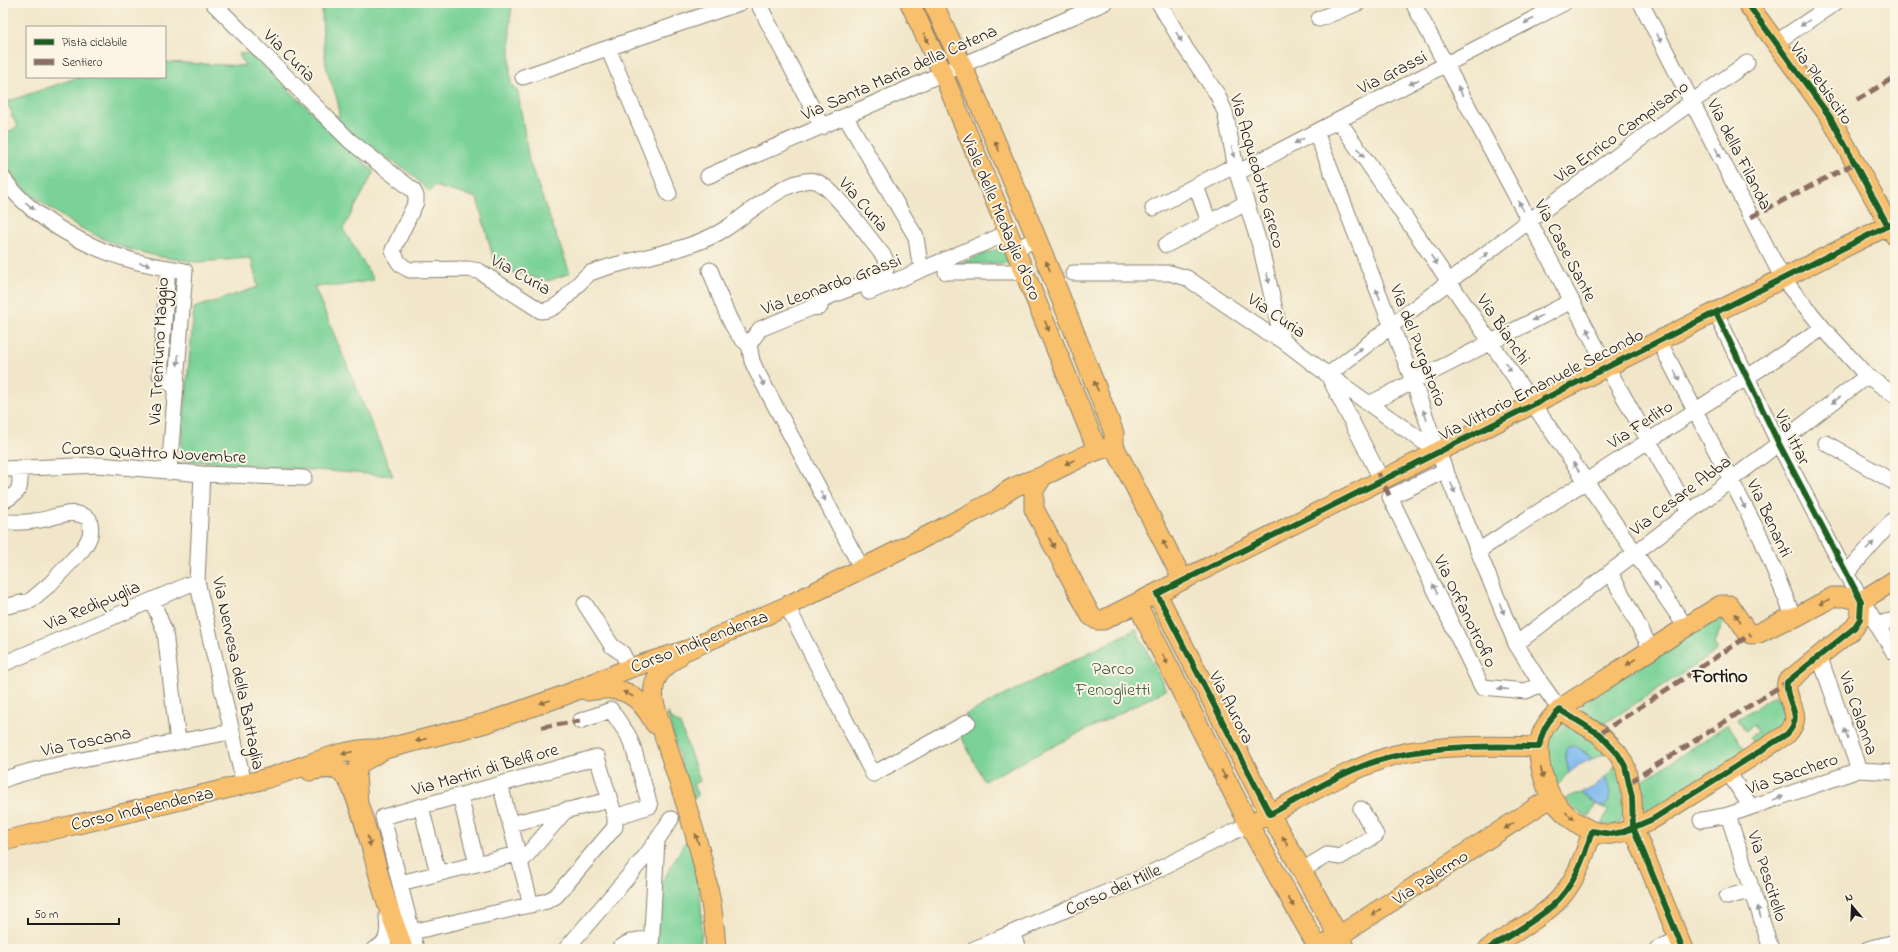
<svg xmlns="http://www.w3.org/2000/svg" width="1898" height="952" font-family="'Indie Flower',sans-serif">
	<rect width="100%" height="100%" fill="#fcf5e5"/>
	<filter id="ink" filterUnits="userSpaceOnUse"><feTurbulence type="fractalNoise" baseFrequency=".025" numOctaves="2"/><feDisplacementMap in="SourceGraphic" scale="8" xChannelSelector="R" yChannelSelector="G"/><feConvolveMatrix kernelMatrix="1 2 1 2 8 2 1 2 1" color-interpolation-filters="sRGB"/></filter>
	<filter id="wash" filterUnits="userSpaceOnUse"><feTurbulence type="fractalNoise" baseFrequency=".012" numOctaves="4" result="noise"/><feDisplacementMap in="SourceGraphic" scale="16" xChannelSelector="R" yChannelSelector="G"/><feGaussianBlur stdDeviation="0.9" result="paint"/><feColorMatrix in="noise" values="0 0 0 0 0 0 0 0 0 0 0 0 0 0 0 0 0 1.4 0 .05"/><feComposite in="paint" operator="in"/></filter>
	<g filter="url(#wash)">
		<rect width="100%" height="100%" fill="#f1e6c9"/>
		<path fill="#7ad298" stroke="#4b775a" d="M322 3H497L498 6 503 3H512L510 22V71L511 84 518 92 529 161 570 273 548 281 496 268 477 198 434 186 429 192 411 174 393 161 372 150 337 122C344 103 329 84 326 65 323 45 322 24 322 3Z
			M251 53 374 172 343 229 374 280 339 286H314L393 476 180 460 194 308 258 287 251 258 197 262 161 257 128 249 99 237 73 224 31 195 22 187 3 162V136L18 126 11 115 13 114 6 102 79 77H165V62L245 66 239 54Z
			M1003 247 1010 263 959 264Z
			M1724 613 1726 616 1714 644 1718 650 1604 724 1583 712 1581 704Z
			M1136 629 1166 690 984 781 958 730 970 724 965 715Z
			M1775 695C1780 703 1790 713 1785 723L1754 743 1750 737 1758 732 1754 725 1745 731 1738 719Z
			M668 712 670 718 680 724 700 781 693 784 698 796 691 799 667 713Z
			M1728 724 1745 750 1650 814 1642 802 1640 783Z
			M1561 725C1580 726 1594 741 1607 753L1592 759C1586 753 1578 744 1568 747L1565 754 1569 773 1557 786C1550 767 1537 737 1561 725Z
			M1615 766C1620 778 1630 814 1619 823 1615 827 1606 825 1601 825L1608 810 1596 804 1588 818 1576 810 1565 799 1570 796 1582 793 1596 804 1603 806 1608 803 1610 798 1605 778Z
			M690 841C698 877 705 912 700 949H656L658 889 685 842Z"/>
		<path fill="#7eb9f0" stroke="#4d6a86" d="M1573 746 1579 748 1592 759 1579 765 1569 773 1565 752 1568 747Z
			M1605 778C1609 787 1615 802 1603 806L1596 804 1582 793 1594 787Z"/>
	</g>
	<g filter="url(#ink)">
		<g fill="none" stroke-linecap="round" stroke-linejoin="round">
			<defs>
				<path id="minor" d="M213 3 350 141 413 190 416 196V202L393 250C396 260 400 266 410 270L468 269 479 271 541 311C562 310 573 286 590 273 632 257 687 253 725 229 746 216 790 175 815 181 832 185 870 240 883 255 889 264 888 272 878 278L830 296 811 308
					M758 3 822 127
					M1159 3 1186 49 1217 94 1225 112 1237 173 1261 249 1282 340
					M1413 3 1607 367 1689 512
					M1641 3 1783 279 1823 328 1867 376 1895 395
					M1319 19 1358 3
					M1775 43 1835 3
					M608 48 669 194
					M523 77 740 3
					M845 116 916 237 919 258
					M1339 121 1686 627
					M1316 132 1413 381 1438 452 1516 644 1536 676 1560 710
					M1237 173 1564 3
					M708 176 1104 3
					M3 178C32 219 90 250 138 262 153 266 170 268 185 271L169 472
					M1196 186 1209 222
					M1153 208 1226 170
					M1166 245 1246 203
					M1015 249 1037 239
					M168 268 160 375 176 388
					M710 270C717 287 732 338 749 344
					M946 272H1026
					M1073 273H1170L1187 278 1266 332 1282 340 1328 375 1438 452
					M869 292 1008 233
					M820 307 811 308 760 329 749 344 752 361 756 370 862 569
					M1716 313 1779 444 1846 574 1893 651
					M1659 341 1761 538 1794 618
					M1328 375C1465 268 1604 163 1747 63
					M1329 377 1378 473
					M1369 404 1572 301
					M1826 443 1895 483
					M3 469 99 465 202 474 304 478
					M1446 470 1390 497 1482 687 1526 691 1541 684
					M202 474 197 581 244 784
					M3 501C22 492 21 487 19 468
					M3 522C13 522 24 523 34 521 52 520 72 506 89 519 93 532 90 539 82 550L50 584 30 601 3 607
					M1478 551 1823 328
					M1610 572 1651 649
					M1846 574 1895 518
					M152 600 165 632 178 742
					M585 604 612 646 622 653 630 668
					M787 606 873 774 968 722
					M1879 628 1885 622 1895 620
					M1516 644 1867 376
					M1819 655 1859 770
					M3 664 197 581
					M580 721 611 710 628 735 633 747 650 806 615 817
					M1728 772 1751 807
					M3 780C25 771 49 767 72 762 125 751 178 742 231 732
					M500 784 531 905
					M460 796 477 864
					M421 807 438 873
					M1728 815 1771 949
					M1701 820 1728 815 1859 770 1895 772
					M510 824 610 800
					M520 863 566 810
					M1301 871 1327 855 1340 857 1376 835 1361 809
					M400 883 517 854
					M1727 897 1753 890
					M412 932 547 901 556 896 615 827V817L597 757 383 817 412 932 416 949
					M1012 933 1018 949
					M374 949C390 943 388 930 387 915
					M566 949 644 858 657 840
					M619 949C630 940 637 939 651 940
					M651 949 657 840 671 819
					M974 949 1145 876 1249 824
					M1657 949 1679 939
					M1868 949 1895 942"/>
				<path id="major" d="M910 3 943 74 1097 449
					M933 3C1000 144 1058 289 1114 433V446L1183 580
					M1747 3 1830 117 1895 236
					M1043 476 1034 490V509L1091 616 1097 620H1103L1895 222
					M1157 594 1270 814 1346 949
					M1861 601 1860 619 1854 628 1787 682C1784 703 1806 714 1787 734 1754 755 1721 777 1688 797 1665 811 1639 831 1612 834 1588 837 1557 811 1548 790 1540 770 1533 743 1547 724 1558 707 1580 696 1597 685 1638 658 1679 631 1721 605H1729L1747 632 1751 634 1759 633 1783 621 1794 618 1833 597H1846L1861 601 1895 580
					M1137 604 1256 838 1319 949
					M679 656C660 670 651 677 654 702 677 784 712 863 716 949
					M588 691C622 684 639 694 655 724
					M1560 710 1599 734 1618 754 1625 766 1632 797 1633 827 1683 949
					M310 771C320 769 333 766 342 773 359 787 377 873 385 897 390 915 398 931 403 949
					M358 803 356 775 359 764 385 749 486 723 565 695 630 668 687 650 787 606 935 532 998 499C1013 484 1027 483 1045 475 1068 465 1089 451 1114 446
					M1259 819C1302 798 1343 772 1388 757 1430 744 1494 746 1539 747
					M3 841C90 821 178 802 264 779 300 770 340 747 378 749
					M1328 943 1552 797
					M1488 949C1509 935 1533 923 1552 906 1574 887 1584 858 1592 831"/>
			</defs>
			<use href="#minor" stroke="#868172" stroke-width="17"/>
			<use href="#major" stroke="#868172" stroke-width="21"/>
			<use href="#minor" stroke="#fff" stroke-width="15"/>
			<use href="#major" stroke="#f8bf6c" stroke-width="19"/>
			<path stroke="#8d6e63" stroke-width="5" stroke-dasharray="10 5" stroke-linecap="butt" d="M1857 100 1893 78
				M1751 217 1855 163
				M1378 473 1390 497
				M542 727 580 721
				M1599 734 1751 634
				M1630 782 1787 682"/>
			<defs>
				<path id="cycleway" d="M1747 3 1830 117 1888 226
					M1488 949C1509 935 1533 923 1552 906 1574 887 1584 858 1592 831L1611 834 1623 832 1653 819 1787 734C1806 714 1784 703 1787 682L1854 628 1860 619 1861 601 1779 444 1716 313
					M1683 949 1633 827 1632 797 1625 766 1618 754 1599 734 1560 710C1547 721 1542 731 1539 747 1490 746 1439 745 1391 757 1348 767 1308 794 1270 814L1157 594 1895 222"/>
			</defs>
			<use href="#cycleway" stroke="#fcf5e5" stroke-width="8"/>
			<use href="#cycleway" stroke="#1b5e20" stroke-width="6"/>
		</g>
		<defs><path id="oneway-solid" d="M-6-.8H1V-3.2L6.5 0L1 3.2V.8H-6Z"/></defs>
		<g fill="#999">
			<use href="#oneway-solid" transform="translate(1529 21) rotate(152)"/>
			<use href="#oneway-solid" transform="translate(1805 23) rotate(146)"/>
			<use href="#oneway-solid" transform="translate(1179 37) rotate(59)"/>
			<use href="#oneway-solid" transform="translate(1659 38) rotate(63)"/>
			<use href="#oneway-solid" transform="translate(1414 82) rotate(153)"/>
			<use href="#oneway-solid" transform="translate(1460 91) rotate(-118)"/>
			<use href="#oneway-solid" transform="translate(1299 141) rotate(152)"/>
			<use href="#oneway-solid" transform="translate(1233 152) rotate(78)"/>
			<use href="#oneway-solid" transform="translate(1361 153) rotate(56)"/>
			<use href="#oneway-solid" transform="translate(1718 153) rotate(63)"/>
			<use href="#oneway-solid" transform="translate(30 206) rotate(40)"/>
			<use href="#oneway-solid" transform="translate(1521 206) rotate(-118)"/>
			<use href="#oneway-solid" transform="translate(1484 256) rotate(-37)"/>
			<use href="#oneway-solid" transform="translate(1434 260) rotate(56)"/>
			<use href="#oneway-solid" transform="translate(145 264) rotate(11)"/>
			<use href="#oneway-solid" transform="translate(1268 278) rotate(77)"/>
			<use href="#oneway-solid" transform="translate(1378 294) rotate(-111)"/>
			<use href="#oneway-solid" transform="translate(1537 318) rotate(153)"/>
			<use href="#oneway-solid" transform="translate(1589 333) rotate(-118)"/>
			<use href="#oneway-solid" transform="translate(1358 351) rotate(-38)"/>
			<use href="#oneway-solid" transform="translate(178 360) rotate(95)"/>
			<use href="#oneway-solid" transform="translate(1508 367) rotate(55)"/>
			<use href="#oneway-solid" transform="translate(1677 376) rotate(63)"/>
			<use href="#oneway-solid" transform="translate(762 381) rotate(62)"/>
			<use href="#oneway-solid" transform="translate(1836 400) rotate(143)"/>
			<use href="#oneway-solid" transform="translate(1425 415) rotate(-110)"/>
			<use href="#oneway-solid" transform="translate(1576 467) rotate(-124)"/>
			<use href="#oneway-solid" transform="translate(1453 488) rotate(68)"/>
			<use href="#oneway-solid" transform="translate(823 496) rotate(62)"/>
			<use href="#oneway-solid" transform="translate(1743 504) rotate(63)"/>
			<use href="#oneway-solid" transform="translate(1870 546) rotate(-48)"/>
			<use href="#oneway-solid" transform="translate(1657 586) rotate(-125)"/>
			<use href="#oneway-solid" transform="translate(1435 589) rotate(-116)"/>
			<use href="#oneway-solid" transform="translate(1502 609) rotate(68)"/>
			<use href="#oneway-solid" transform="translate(1503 689) rotate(-175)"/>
			<use href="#oneway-solid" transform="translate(1846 734) rotate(-109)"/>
			<use href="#oneway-solid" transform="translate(1778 798) rotate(-19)"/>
			<use href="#oneway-solid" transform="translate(1759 912) rotate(-108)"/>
		</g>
		<g fill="#8a6e44">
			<use href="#oneway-solid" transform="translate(926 38) rotate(64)"/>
			<use href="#oneway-solid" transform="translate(997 146) rotate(-113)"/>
			<use href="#oneway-solid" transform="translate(1048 266) rotate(-113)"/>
			<use href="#oneway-solid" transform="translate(1047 326) rotate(68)"/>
			<use href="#oneway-solid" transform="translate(1096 386) rotate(-112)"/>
			<use href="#oneway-solid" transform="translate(1070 462) rotate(154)"/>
			<use href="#oneway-solid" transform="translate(1052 543) rotate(62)"/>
			<use href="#oneway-solid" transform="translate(1165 545) rotate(-117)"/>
			<use href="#oneway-solid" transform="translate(1824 602) rotate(152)"/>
			<use href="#oneway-solid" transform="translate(1738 618) rotate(-125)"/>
			<use href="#oneway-solid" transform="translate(1165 659) rotate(63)"/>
			<use href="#oneway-solid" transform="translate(1631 662) rotate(146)"/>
			<use href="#oneway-solid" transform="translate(628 694) rotate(-153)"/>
			<use href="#oneway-solid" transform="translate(545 702) rotate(161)"/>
			<use href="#oneway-solid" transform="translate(421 740) rotate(165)"/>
			<use href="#oneway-solid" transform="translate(347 753) rotate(166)"/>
			<use href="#oneway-solid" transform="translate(1542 773) rotate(76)"/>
			<use href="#oneway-solid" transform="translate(1224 775) rotate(63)"/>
			<use href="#oneway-solid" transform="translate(1570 816) rotate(39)"/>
			<use href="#oneway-solid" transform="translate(1509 826) rotate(147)"/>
			<use href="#oneway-solid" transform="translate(697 839) rotate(-107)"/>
			<use href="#oneway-solid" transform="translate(369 841) rotate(74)"/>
			<use href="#oneway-solid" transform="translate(1285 841) rotate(-119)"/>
			<use href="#oneway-solid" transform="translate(1291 902) rotate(60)"/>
			<use href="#oneway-solid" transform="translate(1376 912) rotate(147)"/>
		</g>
	</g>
	<g text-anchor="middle" stroke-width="4" stroke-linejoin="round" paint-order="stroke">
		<g font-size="18" fill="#1c1c1c" stroke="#fcf5e5">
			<text transform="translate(290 55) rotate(45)" y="6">Via Curia</text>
			<text transform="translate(899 72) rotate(-24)" y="6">Via Santa Maria della Catena</text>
			<text transform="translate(1392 72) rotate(-27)" y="6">Via Grassi</text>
			<text transform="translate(1822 83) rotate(55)" y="6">Via Plebiscito</text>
			<text transform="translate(1621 131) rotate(-36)" y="6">Via Enrico Campisano</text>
			<text transform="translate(1740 154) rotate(63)" y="6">Via della Filanda</text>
			<text transform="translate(1258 171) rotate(74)" y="6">Via Acquedotto Greco</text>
			<text transform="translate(864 204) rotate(49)" y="6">Via Curia</text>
			<text transform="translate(1002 217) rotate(67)" y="6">Viale delle Medaglie d'Oro</text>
			<text transform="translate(1566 250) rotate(62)" y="6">Via Case Sante</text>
			<text transform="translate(521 274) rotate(29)" y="6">Via Curia</text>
			<text transform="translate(831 284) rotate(-20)" y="6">Via Leonardo Grassi</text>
			<text transform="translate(1277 315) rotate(34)" y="6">Via Curia</text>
			<text transform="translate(1504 329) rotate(56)" y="6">Via Bianchi</text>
			<text transform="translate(1419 345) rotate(69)" y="6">Via del Purgatorio</text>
			<text transform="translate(158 351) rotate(-87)" y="6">Via Trentuno Maggio</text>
			<text transform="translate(1541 384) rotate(-27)" y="6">Via Vittorio Emanuele Secondo</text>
			<text transform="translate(1640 424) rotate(-33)" y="6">Via Ferlito</text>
			<text transform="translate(1793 437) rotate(64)" y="6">Via Ittar</text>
			<text transform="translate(154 452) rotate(3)" y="6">Corso Quattro Novembre</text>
			<text transform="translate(1680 495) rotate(-37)" y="6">Via Cesare Abba</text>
			<text transform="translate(1770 518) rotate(65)" y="6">Via Benanti</text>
			<text transform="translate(92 605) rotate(-23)" y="6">Via Redipuglia</text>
			<text transform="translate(1466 611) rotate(64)" y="6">Via Orfanotrofio</text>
			<text transform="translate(699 641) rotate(-21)" y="6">Corso Indipendenza</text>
			<text transform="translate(239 673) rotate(78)" y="6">Via Nervesa della Battaglia</text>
			<text transform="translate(1232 707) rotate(63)" y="6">Via Aurora</text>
			<text transform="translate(1859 713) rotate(71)" y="6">Via Calanna</text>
			<text transform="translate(86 741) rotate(-12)" y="6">Via Toscana</text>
			<text transform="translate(485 769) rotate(-16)" y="6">Via Martiri di Belfiore</text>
			<text transform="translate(1792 773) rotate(-19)" y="6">Via Sacchero</text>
			<text transform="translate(142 808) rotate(-13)" y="6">Corso Indipendenza</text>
			<text transform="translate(1768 876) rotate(72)" y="6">Via Pescitello</text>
			<text transform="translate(1430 877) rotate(-33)" y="6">Via Palermo</text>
			<text transform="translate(1113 889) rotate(-24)" y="6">Corso dei Mille</text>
		</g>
		<g font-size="18" fill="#3d5c47" stroke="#fcf5e5">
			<text x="1113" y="674">Parco<tspan x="1113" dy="21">Fenoglietti</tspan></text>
		</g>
		<g font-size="19" font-weight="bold" fill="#1c1c1c" stroke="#fcf5e5">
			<text x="1720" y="682">Fortino</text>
		</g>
	</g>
	<rect width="1898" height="952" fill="none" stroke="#fcf5e5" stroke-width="16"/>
	<rect x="26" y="26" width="140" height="52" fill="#fcf5e5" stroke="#a29e95"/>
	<rect x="34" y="39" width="20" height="6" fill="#1b5e20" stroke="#a29e95"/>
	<text x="62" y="46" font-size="12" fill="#1c1c1c">Pista ciclabile</text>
	<rect x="34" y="59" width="20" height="6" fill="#8d6e63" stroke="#a29e95"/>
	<text x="62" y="66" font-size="12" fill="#1c1c1c">Sentiero</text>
	<g transform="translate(1852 906) rotate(341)" stroke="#fcf5e5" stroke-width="3" paint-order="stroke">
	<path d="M0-3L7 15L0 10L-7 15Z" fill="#1c1c1c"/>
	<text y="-6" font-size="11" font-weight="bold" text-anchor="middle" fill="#1c1c1c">N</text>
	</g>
	<path d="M28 918v6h91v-6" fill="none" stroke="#1c1c1c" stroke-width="2"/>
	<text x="34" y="918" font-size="12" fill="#1c1c1c" stroke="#fcf5e5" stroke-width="3" paint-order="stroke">50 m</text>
</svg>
